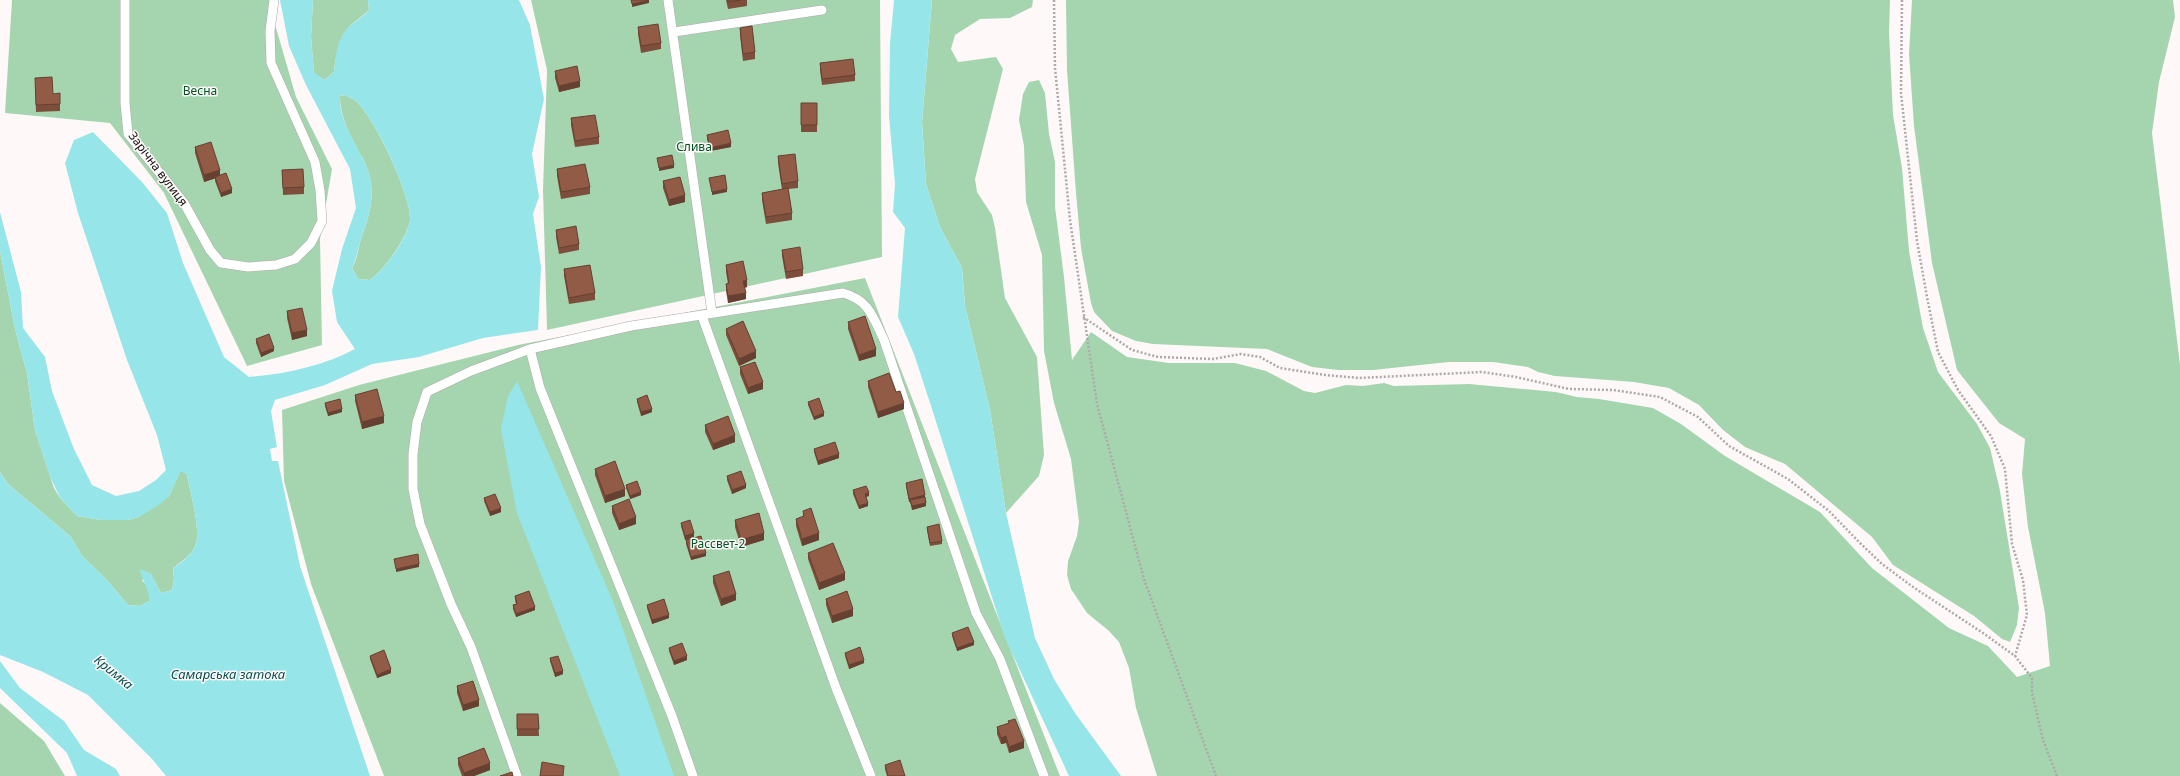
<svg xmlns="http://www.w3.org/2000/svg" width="2180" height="776" font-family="'Noto Sans',sans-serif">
	<rect width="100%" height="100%" fill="#fef9f8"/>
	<path fill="#a5d5af" d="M12 0H271L270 7 296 97 332 169 320 239 322 345 247 366 164 193 110 123 5 113Z
		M313 0H368L369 10C362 17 356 20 350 26 338 37 336 57 334 72L324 80 314 73 311 37Z
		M531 0H880L882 257 547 330 543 190 547 70Z
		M932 0H1033L1032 7 1010 18 980 19 955 35 951 49 958 62 996 57 1003 69 975 179 977 192 992 215 995 228 1005 298 1037 357 1044 455 1039 476 1006 513 990 410 965 306 962 268 940 227 926 184 922 122Z
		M1066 0H1890L1889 32 1893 115 1902 168 1909 251 1923 328 1938 372 1977 424 1990 448 2000 491 2019 608 2017 625 2010 642 2002 639 1974 616 1893 565 1872 537 1785 464 1745 447 1723 430 1699 405 1669 388 1634 382 1555 376 1538 372 1528 367 1493 362H1449L1373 370H1338L1312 367 1267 349 1153 344 1136 341 1112 331 1094 312 1091 303 1081 248 1076 193 1067 70Z
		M1912 0H2173L2175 17 2159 82 2152 133 2180 365V776H1157L1136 708 1129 668 1119 642 1109 631 1087 613 1071 589 1067 575 1068 561 1077 536 1079 522 1071 459 1054 403 1044 351 1042 255 1026 202 1024 146 1019 120 1023 94 1029 82 1039 80 1045 93 1049 134 1055 162V207L1064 277 1072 360 1091 332 1127 357 1169 363H1235L1266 371 1304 391 1315 393 1346 385 1363 386 1384 383 1394 386 1469 384 1556 392 1577 397 1599 399 1653 408 1681 424 1725 456 1820 512 1872 568 1949 628 1988 646 2017 677 2050 666 2045 613 2028 527 2022 474 2025 439 1999 423 1957 370 1932 263 1914 126 1909 54Z
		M346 95C349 97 353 99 356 101 374 117 412 196 410 220 407 238 385 269 370 280L358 279 352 268C358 258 358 247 362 236 372 209 377 186 363 159 352 138 340 120 340 96Z
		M0 251 15 329 27 373 35 430 54 488 60 498 77 516 101 520H127L139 517 169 496 181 470 187 475C190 491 202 533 195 546 191 556 182 561 173 568L174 579 172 590 161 593 150 573 142 580 149 589V601L140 606 128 605 106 579 82 556 70 536 8 484 0 472Z
		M865 278 1060 776H384L311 584 284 481 282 410 359 385 518 345Z
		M0 703 44 741 65 776H0Z"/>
	<path fill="#96e5e9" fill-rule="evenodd" d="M280 0H313L311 37 314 72 324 80 334 72C336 56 337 37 350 26 357 20 363 17 369 10L368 0H519L530 25 544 99 532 154 539 197 533 214 541 267 538 330 483 338 419 357 372 364 325 385 275 400 271 411 277 447 270 449 272 461H278L300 566 370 776H166L152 759 88 695 43 672 0 655V472L8 484 70 536 82 556 106 579 128 605 140 606 149 601C149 587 142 582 140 569L150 573 161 593 172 590 174 579 173 568C182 562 191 556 195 546 202 533 190 491 187 475L181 471 169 496 160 504 139 517 127 520H101L77 516 60 498 50 476 35 430 27 373 15 329 0 251V212L21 292 23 328 45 357 52 391 74 449 92 485 116 496 139 491 156 480 166 470 157 435 127 360 78 213 65 163 74 140 93 132 142 182 167 213 183 263 224 357 249 377C285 374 323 366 355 349L337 322 332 291 342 249 356 208 350 169 306 85 289 46ZM346 95C349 97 353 99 356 101 374 117 412 196 410 220 407 239 385 269 370 280L358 279 352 268C357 258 358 247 362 236 372 209 377 186 363 159 353 138 339 120 340 96Z
		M894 0H932L922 122 926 184 940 227 962 268 965 306 990 410 1006 513 1035 638 1054 679 1075 713 1121 776H1069L1005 638 932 409 914 354 898 317 905 228 893 212 895 184 889 116 890 43Z
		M517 381 613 601 674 776H620L517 513 501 429 508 396Z
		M0 661 20 688 64 721 84 750 116 769 120 776H77L67 753 0 688Z"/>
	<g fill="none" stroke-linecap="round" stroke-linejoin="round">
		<defs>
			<path id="service" d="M125 0V103L128 134 184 203 210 250 221 263 248 267 276 265 295 259 311 243 322 221 320 190 315 162 271 63 270 31 274 0
				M668 0 712 313
				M674 32 822 10
				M702 316 836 688 871 776
				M530 349 540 388 672 716 693 776
				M517 776 471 647 451 604 420 524 413 489V454L417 422 427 392 471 371 530 349 631 326 843 293C869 300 873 317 884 340L976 613 1000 659 1044 776"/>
		</defs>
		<use href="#service" stroke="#aeaaa8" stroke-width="10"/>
		<path stroke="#ada9a9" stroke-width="2.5" stroke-dasharray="2 2" stroke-linecap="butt" d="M1054 0 1055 68 1070 220 1097 404 1144 579 1216 776
			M1902 0 1901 93 1917 241 1927 297 1938 352 1958 390 1991 436 2005 469 2012 544 2023 580 2027 615 2015 656
			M1083 317 1132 350 1158 357 1213 359 1241 354 1260 357 1280 368 1325 375 1359 378 1482 372 1516 377 1569 389 1613 390 1660 397 1698 417 1729 446 1788 479 1829 511 1860 543 1882 564 1913 587 1983 633 2015 656 2032 678V693L2043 740 2057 776"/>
		<use href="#service" stroke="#fff" stroke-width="9"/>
	</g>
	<path fill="#7d4e3c" d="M726 0H747V6L728 9Z
		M638 27 661 43V49L641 53 638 34Z
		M740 28 755 52V59L743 61 740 35Z
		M820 63 855 75V81L822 85 820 70Z
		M555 71 580 87 559 92 555 78Z
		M35 84 53 94 60 104V111L36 112Z
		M801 103H817V132H801Z
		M571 118 599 137V144L575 147 571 125Z
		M707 135 731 147 710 151 707 139Z
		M195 147 220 175 232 193 221 197 215 181V178L204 182 195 153Z
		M778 156 798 181V188L788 189 792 213V220L766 224 762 200V193L782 190 778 163Z
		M557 169 590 187V194L561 199 557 176Z
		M282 170 304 187V194L283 195Z
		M663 181 685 202 669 206 663 188Z
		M556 230 579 244V250L559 254 556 237Z
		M782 250 803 269V276L786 279 782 256Z
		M726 265 747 287 744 288 746 299 728 303 726 291V284H728L726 272Z
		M564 269 595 293V300L569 304 564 276Z
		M287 311 307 336 292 340 287 318Z
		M848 322 876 356 859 361 848 329Z
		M726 329 756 358 739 366 726 335Z
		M256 339 274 351 261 357 256 343Z
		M740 367 763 389 748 394 740 374Z
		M868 381 896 392 904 409 878 418 868 387Z
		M355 395 384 423 362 429 355 401Z
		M637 399 652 412 641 416 637 402Z
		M808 402 824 416 814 420 808 405Z
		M325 403 342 412 328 416 325 406Z
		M705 425 735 442 713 450 705 432Z
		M814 449 839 458 818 465 814 452Z
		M595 469 625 496 605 503 595 475Z
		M727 476 746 488 732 494 727 480Z
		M906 483 925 498 926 506 912 510 910 502H909L906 486Z
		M626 485 641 495 630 499 626 488Z
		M853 490 869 496 866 497 868 506 859 509 853 494Z
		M484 498 501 512 490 516 484 501Z
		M612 506 636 524 619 530 612 513Z
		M803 511 819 540 802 546 796 526V519L803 517Z
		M735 520 764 540 741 547 735 527Z
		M681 523 694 537 685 540 681 526Z
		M927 527 942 541V544L930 546 927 530Z
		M686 540 706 556 691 560 686 544Z
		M808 553 845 580 819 590 808 559Z
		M713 576 736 600 721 606 713 583Z
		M515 596 535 610 516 617 513 609V605L516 604 515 600Z
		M826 599 853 616 832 623 826 605Z
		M647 605 669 618 652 624 647 608Z
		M952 633 974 645 957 651 952 636Z
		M669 648 687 660 674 665 669 651Z
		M845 653 864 663 849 669 845 656Z
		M370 656 391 673 377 678 370 659Z
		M550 658 563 674 555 677 550 661Z
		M457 686 479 706 463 711 457 693Z
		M517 714H538L539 736H517Z
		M1008 721 1024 748 1009 753 1006 743 1001 744 997 734V727L1008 724Z
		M458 758 490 770 474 776H462L458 765Z
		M885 765 905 776H887L885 769Z"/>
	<path fill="#664031" d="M649 0V3L632 7V4Z
		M580 81V87L559 92V86Z
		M731 143V147L710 151V148Z
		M674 165V168L659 171V168Z
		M220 170V177L204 182V175Z
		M232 189V193L221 197V193Z
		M727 189V192L712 195V192Z
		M685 195V202L669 206V200Z
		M747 280V287L743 288V281Z
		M746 293V299L728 303V296Z
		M307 330V336L292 340V333Z
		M274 348V351L261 357V353Z
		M876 349V356L859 361V355Z
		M756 351V358L739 366V359Z
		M763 382V389L748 394V388Z
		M904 403V409L878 418V412Z
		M342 409V412L328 416V413Z
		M652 409V412L641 416V412Z
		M824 413V416L814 420V417Z
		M384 416V423L362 429V422Z
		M735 435V442L713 450V444Z
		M839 454V458L818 465V461Z
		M746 485V488L732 494V490Z
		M625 489V496L605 503V496Z
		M641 492V495L630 499V496Z
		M869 492V496L865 497V494Z
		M925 495V498L910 500V502H909V499Z
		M868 503V506L859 509V506Z
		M926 503V506L912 510V506Z
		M501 508V512L490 516V512Z
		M636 517V524L619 530V524Z
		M694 533V537L685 540V536Z
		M764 533V540L741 547V540Z
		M819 533V540L802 546V539Z
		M706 553V556L691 560V557Z
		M419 564V567L396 572V569Z
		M845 573V580L819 590V583Z
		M736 594V600L721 606V599Z
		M535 607V610L516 617V614Z
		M853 609V616L832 623V616Z
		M669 615V618L652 624V620Z
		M974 642V645L957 651V648Z
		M687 656V660L674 665V661Z
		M864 660V663L849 669V665Z
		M391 669V673L377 678V675Z
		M563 671V674L555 677V673Z
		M479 700V706L463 711V705Z
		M1006 736V743L1001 744V738Z
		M1024 741V748L1009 753V747Z
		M490 763V770L474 776H464V773Z"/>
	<path fill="#915b46" stroke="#664031" d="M631 0H649L632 4Z
		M728 0H741L728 2Z
		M658 24 661 43 641 46 638 27Z
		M752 26 755 52 743 54 740 28Z
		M853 59 855 75 822 79 820 63Z
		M577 66 580 81 559 86 555 71Z
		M52 77 53 94 60 93V104L36 105 35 78Z
		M801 103H817V125H801Z
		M595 115 599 137 575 141 571 118Z
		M728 130 731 143 710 148 707 135Z
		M211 142 220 170 204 175 195 147Z
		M795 154 798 181 782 184 778 156Z
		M672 155 674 165 659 168 657 158Z
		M585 164 590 187 561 192 557 169Z
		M303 169 304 187 283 188 282 170Z
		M226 173 232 189 221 193 215 177Z
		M725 175 727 189 712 192 709 178Z
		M680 177 685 195 669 200 663 181Z
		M788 188 792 213 766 217 762 193Z
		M576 226 579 244 559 248 556 230Z
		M800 247 803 269 786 272 782 250Z
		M743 261 747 280 743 281 746 293 728 296 726 284 729 283 726 265Z
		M590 265 595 293 569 298 564 269Z
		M302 308 307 330 292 333 287 311Z
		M865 316 876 349 859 355 848 322Z
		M743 321 756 351 739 359 726 329Z
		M269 334 274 348 261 353 256 339Z
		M755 362 763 382 748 388 740 367Z
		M889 373 896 392 900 391 904 403 878 412 868 381Z
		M377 389 384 416 362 422 355 395Z
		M647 395 652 409 641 412 637 399Z
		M819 398 824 413 814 417 808 402Z
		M340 399 342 409 328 413 325 403Z
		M728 416 735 435 713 444 705 425Z
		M835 442 839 454 818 461 814 449Z
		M615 461 625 489 605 496 595 469Z
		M741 471 746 485 732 490 727 476Z
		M922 479 925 495 909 499 906 483Z
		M637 481 641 492 630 496 626 485Z
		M866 486 869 492 865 494 868 503 859 506 853 490Z
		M495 494 501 508 490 512 484 498Z
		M925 497 926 503 912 506 910 500Z
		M629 499 636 517 619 524 612 506Z
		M811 508 819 533 802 539 796 519 804 516 803 511Z
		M759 513 764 533 741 540 735 520Z
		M690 520 694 533 685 536 681 523Z
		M939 524 942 541 930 543 927 527Z
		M701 536 706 553 691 557 686 540Z
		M833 543 845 573 819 583 808 553Z
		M418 554 419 564 396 569 394 559Z
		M729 571 736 594 721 599 713 576Z
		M529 591 535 607 516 614 513 605 517 604 515 596Z
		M847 591 853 609 832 616 826 599Z
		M664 599 669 615 652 620 647 605Z
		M968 627 974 642 957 648 952 633Z
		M682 643 687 656 674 661 669 648Z
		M860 647 864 660 849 665 845 653Z
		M384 650 391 669 377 675 370 656Z
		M558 656 563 671 555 673 550 658Z
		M473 681 479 700 463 705 457 686Z
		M517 714H538L539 729H517Z
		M1015 719 1024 741 1009 747 1006 736 1001 738 997 727 1009 723 1008 721Z
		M484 748 490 763 464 773 458 758Z
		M900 760 905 776H888L885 765Z
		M542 762 564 766 563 776H540Z
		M512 772 513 776H500Z"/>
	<g text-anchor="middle" stroke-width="3" stroke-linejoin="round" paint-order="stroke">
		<g font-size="12" fill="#005525" stroke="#fef9f8">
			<text x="200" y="95">Весна</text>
			<text x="694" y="151">Слива</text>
			<text x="718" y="548">Рассвет-2</text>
		</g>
		<g font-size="12" fill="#121010" stroke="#fef9f8">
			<text transform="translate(158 169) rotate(53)" y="4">Зарічна вулиця</text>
		</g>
		<g font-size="13" font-style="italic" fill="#054f53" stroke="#fef9f8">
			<text transform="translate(114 672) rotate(39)" y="5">Кримка</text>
			<text x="228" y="679">Самарська затока</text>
		</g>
	</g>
</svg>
